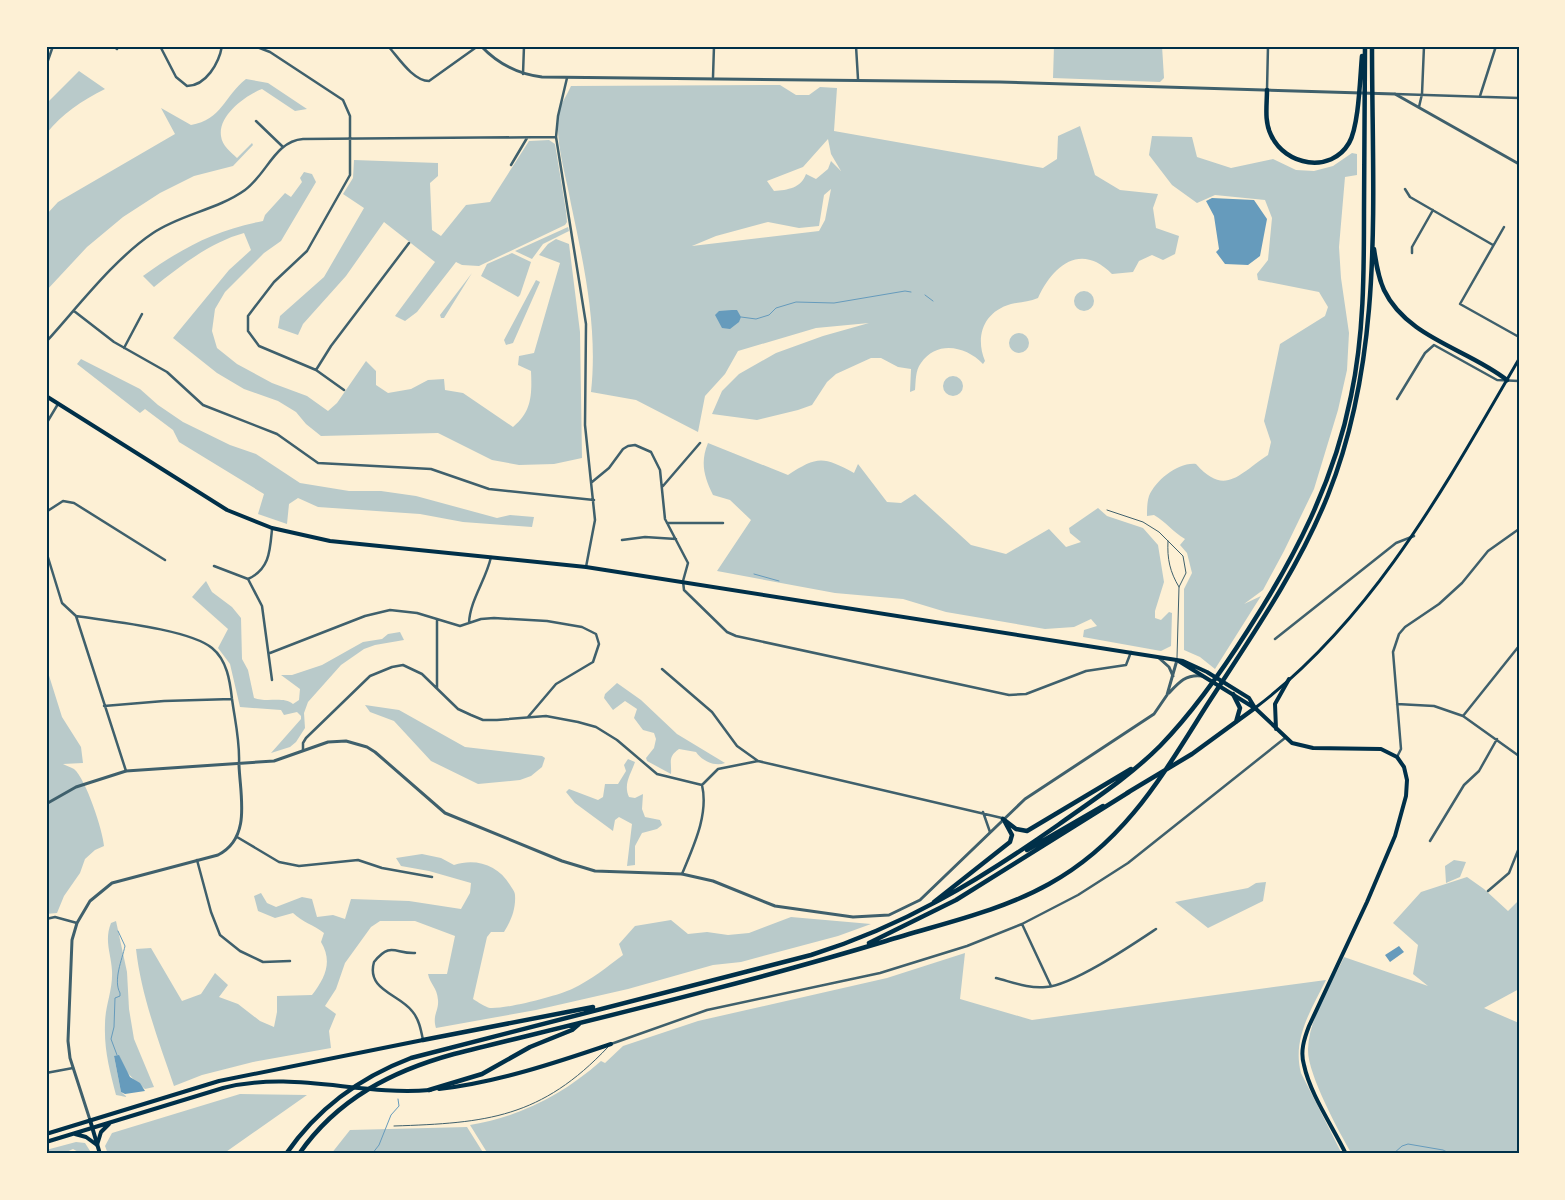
<svg xmlns="http://www.w3.org/2000/svg" width="1565" height="1200" font-family="'Crimson Pro',serif">
	<rect width="100%" height="100%" fill="#fdf0d5"/>
	<path fill="#b9caca" fill-rule="evenodd" d="M1054 46H1162L1164 78 1160 82 1053 78Z
		M79 71 105 89C81 101 63 113 46 134V104Z
		M246 79 268 83 307 109 295 111 262 89C246 95 218 115 221 136 222 146 231 152 237 158L252 143 253 145 233 166 194 176 160 193 123 217 87 247 46 291V215L58 202 175 134 161 108 191 125C222 120 224 96 246 79Z
		M780 85 796 95H809L820 87 837 88 834 131 1043 168 1057 159 1058 136 1080 126 1095 175 1120 190 1158 194 1153 208 1156 228 1179 236 1175 254 1163 260 1152 255 1139 261 1133 272 1112 274C1081 242 1053 265 1038 298 1029 302 1020 302 1011 304 983 312 975 337 985 361L983 364C966 346 937 340 921 363 915 371 916 381 915 390L910 392 911 369 898 367 881 358H871L836 374 827 382 812 405 798 410 757 420 712 414 722 391 739 374 776 353 823 336 869 323 816 328 738 351 725 374 705 396 698 432 636 400 591 392C598 328 584 265 571 204 566 176 556 145 558 117 558 108 567 95 571 86ZM828 139 831 154 841 171 831 161 828 169 816 179 806 174C801 188 788 190 774 191L767 181 803 167ZM831 189 825 220 819 231 692 246 716 236 768 222 799 228 819 226 824 195Z
		M1152 136 1192 137 1197 157 1231 168 1273 159 1296 170 1314 171 1333 166 1352 153 1357 154V175L1345 177 1339 247 1341 278 1349 333 1347 370 1338 410 1314 489 1284 551 1263 590 1244 604 1261 596 1215 669 1200 657 1184 650V589L1192 573 1187 553 1180 545 1185 539C1173 532 1166 522 1154 515L1147 516C1147 510 1147 502 1149 496 1156 480 1178 462 1196 464 1225 497 1239 474 1268 455L1271 442 1264 421 1280 344 1325 316 1328 307 1319 292 1258 280 1257 274 1268 260 1272 218 1265 200 1215 195 1197 203 1172 185 1149 155Z
		M549 140 555 144 566 211 567 222 565 225 479 266 462 265 456 262 417 312 405 321 395 316 435 262 384 222 346 276 303 324 298 335 278 328 280 316 324 277 364 208 343 194 353 178 354 160 438 163V176L430 183 432 230 441 236 466 205 490 202 529 141Z
		M304 172 312 174 316 182 281 241 264 253 225 292 215 309 212 331 217 348 237 364 272 383 307 396 328 411 337 403 366 361 376 371V385L388 393 411 389 428 380 444 379 445 390 463 393 513 427C532 412 532 394 531 371L518 365 519 356 534 353 560 263 539 255 548 244 556 239 569 244 580 332 582 458 554 464 519 465 492 460 438 433 321 436 306 424 296 412 278 401 244 389 217 373 173 338 229 270 251 250 244 233C211 242 180 266 154 287L143 276C182 248 215 230 263 221L265 215 285 193 291 197 302 182 300 178Z
		M568 227 569 231 543 244 532 259 515 251Z
		M512 253 531 262 520 295 518 297 481 276 487 264Z
		M472 273 444 318H441L440 315Z
		M536 280 540 282 513 343 506 345 504 340Z
		M1074 301a10 10 0 1 1 20 0a10 10 0 1 1-20 0Z
		M1009 343a10 10 0 1 1 20 0a10 10 0 1 1-20 0Z
		M81 359 140 389 158 405 183 422 230 445 256 454 300 483 349 491H381L416 496 497 518 510 515 534 517 532 527 463 522 420 514 318 507 298 498 289 504 287 524 258 514 264 494 179 442 173 430 145 409 140 413 77 364Z
		M943 386a10 10 0 1 1 20 0a10 10 0 1 1-20 0Z
		M708 443 788 475C817 456 823 456 854 473L858 464 887 502 901 503 915 494 971 545 1006 554 1049 529 1066 547 1081 542 1070 533 1069 528 1098 508 1107 516 1143 528 1158 545 1164 582 1155 611V618L1161 620 1169 612 1172 613 1171 646 1161 651 1083 637 1084 630 1097 626 1091 619 1074 627 1045 629 946 612 903 599 835 593 717 571 751 520 730 500 713 495C704 477 700 462 708 443Z
		M206 581 212 592 232 607 241 618 242 659 248 670 254 698C267 703 283 696 293 704L299 700 300 689 281 675H292L322 665 363 642 382 639 388 634 400 632 404 640 375 645 364 649 341 665 308 702 304 713 305 728 296 742 290 747 271 753 301 719V716L297 712 284 715 281 710 240 707 230 664 218 648 228 629 192 597Z
		M46 666 62 717 81 747 83 763 63 764C66 766 71 767 74 769 86 779 103 831 104 846L95 850 85 859 80 873 64 896 57 913 46 914Z
		M617 683 641 700 677 734 725 763C715 767 702 761 696 752L679 749C667 757 672 763 671 774L647 761 646 758 654 748 656 739 654 733 643 730 634 718 637 709 625 701 613 710 604 698 605 694Z
		M365 705 399 710 465 747 542 756 545 758 542 767 531 776 520 780 478 784 431 761 394 721 370 712Z
		M628 759 635 762C631 774 623 784 629 797L635 798 643 794 642 809 645 817 660 820 662 825 657 829 642 833 635 846V865L627 866 632 824 619 817 615 820 613 831 575 803 566 792 569 789 598 800 603 797 605 784H618L626 771 624 765Z
		M422 854 441 858 454 865C476 858 498 865 510 885 512 888 515 892 515 895 516 909 511 921 504 932H491L487 937 473 999C478 1002 485 1007 490 1008 507 1009 557 996 572 989 591 980 607 967 623 955L619 944 635 926 671 920 688 934 707 932 728 935 749 933 791 917 871 924 838 936 741 962 713 965 628 989 536 1010 436 1028C432 1015 439 1011 438 1000 437 987 430 984 428 974H447L455 936 415 921H380L371 927 345 963 336 989 325 1006 336 1014 329 1031 331 1048 253 1062 202 1075 174 1086C159 1042 141 995 136 949L151 948 182 1001 201 994 215 973 228 985 219 997 238 1004 260 1021 274 1027 277 1012V996L312 995C325 978 333 962 321 942L324 933C314 925 302 922 293 913L275 918 258 911 254 896 261 893 267 903 276 907 302 897 312 899 317 917 333 915 345 919 351 899 409 901 461 909 470 893 471 883 429 871 401 866 396 858Z
		M1454 860 1466 862 1460 877 1446 883 1445 866Z
		M1467 877 1484 889 1508 911 1519 900V989L1484 1008 1519 1023V1154H1352C1339 1132 1307 1073 1308 1049 1309 1018 1331 985 1344 957L1428 986 1413 974 1418 945 1393 923 1421 892Z
		M1266 882 1263 901 1208 928 1175 902 1248 888 1256 883Z
		M116 921 127 972 129 1009 134 1039 154 1087 145 1089C135 1080 124 1073 120 1058L114 1056 121 1092 127 1097 116 1095C110 1071 104 1051 105 1024 105 1006 113 990 112 971 111 953 104 941 111 923Z
		M965 953 960 999 1032 1020 1326 980C1311 1010 1292 1039 1301 1073L1342 1154H488L470 1125C522 1116 562 1095 601 1061L605 1063 623 1046 698 1021 887 978Z
		M240 1094 307 1095 223 1154H108L105 1146 112 1133Z
		M467 1127 484 1154H331L350 1130Z
		M76 1142 85 1143 92 1154H82L73 1149 62 1154H46V1150Z"/>
	<path fill="#669bbc" d="M1212 198 1254 200 1267 219 1260 256 1248 265 1225 264 1216 252 1219 249 1214 216 1206 201Z
		M732 310H737L741 317 739 322 730 329 722 328 715 315 719 311Z
		M1399 946 1404 952 1390 962 1385 955Z
		M119 1055 130 1077 140 1083 145 1091 125 1094 121 1092 114 1056Z"/>
	<g fill="none" stroke-linecap="round" stroke-linejoin="round">
		<path stroke="#669bbc" stroke-width="1" d="M925 295 933 301
			M741 317 756 319 769 315 776 308 796 302 834 303 905 291 911 292
			M754 574 779 581
			M117 1055 111 1039 114 1027 115 998 120 996V993C113 980 122 960 125 946L118 931
			M372 1154 379 1145 391 1115 399 1106 398 1099
			M1393 1154 1402 1146 1408 1144 1443 1150 1451 1154"/>
		<path stroke="#3f606c" stroke-width="1" d="M1107 510 1143 522 1159 532 1183 556 1186 573 1179 587 1177 658
			M1168 541C1167 559 1170 572 1179 587
			M394 1126C487 1123 541 1118 608 1047"/>
		<path stroke="#3f606c" stroke-width="2.5" d="M114 46 117 49
			M160 46 176 77 187 86C206 86 219 63 222 46
			M254 46 270 52 343 100 350 116V175L307 251 274 282 254 308 248 316V331L259 346 316 370 344 390
			M388 46C398 57 413 81 429 81L478 46
			M856 46 858 79
			M46 66 53 46
			M523 74 524 46
			M713 77 714 46
			M567 78 558 116 556 137 586 324 585 425 595 520 586 567
			M1267 90 1268 46
			M1395 94 1519 98
			M1480 96 1496 46
			M1419 107 1422 94 1424 46
			M256 121 282 146
			M511 165 527 138
			M1405 189 1410 197 1493 245
			M1504 227 1460 304 1519 337
			M1412 253V247L1433 210
			M74 311 114 342 167 372 203 405 277 434 318 463 431 469 489 489 594 500
			M46 342C77 308 114 259 153 233 181 214 217 210 245 190 267 174 275 141 303 139L556 137
			M124 348 142 314
			M316 370 331 346 409 243
			M1397 399 1425 353 1434 345 1497 380 1519 381
			M46 424 58 404
			M592 482 609 468 623 449 628 446 635 445 651 452 660 470 665 519 688 563 683 581 684 590 727 632 736 636 1009 695 1026 694 1086 671 1126 665 1131 652
			M663 486 700 443
			M46 512 63 501 74 503 165 560
			M667 523H723
			M272 529C270 550 270 569 248 579L262 606 272 680
			M622 540 645 537 676 539
			M46 551 62 603 76 616C108 621 189 629 212 648 227 660 230 681 232 699 235 721 240 741 239 763
			M214 566 248 579
			M76 616 126 771
			M469 623C470 600 486 580 491 557
			M1275 639 1396 543 1414 536
			M270 653 365 616 390 610 417 613 460 626 481 619 494 618 547 621 582 627 596 634 599 644 593 662 556 684 528 717
			M662 669 712 712 737 746 758 761
			M437 688V619
			M1397 704 1434 706 1463 716 1519 756
			M104 706 164 701 232 699
			M1463 716 1519 646
			M303 750V743L306 738 370 676 392 667 403 665 422 674 458 709 471 715 483 720H497L546 716 578 722 596 727 617 740 657 774 702 785 718 769 758 761 1002 818
			M1397 757 1401 749 1393 652 1399 634 1405 627 1439 604 1462 583 1488 551 1519 529
			M983 812 990 832
			M237 837 279 862 299 866 358 860 382 868 432 877
			M1430 841 1464 785 1479 771 1497 739
			M197 860 211 912 220 935 240 951 263 962 290 961
			M682 874C693 847 709 815 702 785
			M1488 891 1509 873 1519 848
			M46 919 55 917 77 923
			M1022 924 1051 986
			M415 953C395 954 391 941 374 962 366 990 399 994 412 1011 419 1019 421 1030 423 1040
			M996 978C1012 982 1029 989 1046 987 1073 985 1132 945 1156 929
			M611 1044 707 1010 880 973 967 946 1022 924 1078 895 1128 863 1285 738
			M46 1073 73 1068"/>
		<path stroke="#3f606c" stroke-width="3" d="M481 46C498 64 517 74 542 77L1000 82 1395 94 1519 164
			M1159 658 1169 667 1173 676
			M1169 693C1179 682 1186 674 1202 676
			M46 804 76 787 126 771 274 761 328 742 346 741 367 747 375 752 445 813 562 861 595 871 682 874 713 881 775 906 853 917 889 915 920 900 1025 799 1154 714 1167 695 1177 660
			M90 1120 70 1058 68 1041 72 940 77 923 90 901 112 883 218 855C252 838 240 795 239 765"/>
		<path stroke="#003049" stroke-width="3" d="M1255 708C1374 618 1445 486 1519 359"/>
		<path stroke="#003049" stroke-width="4" d="M46 396 227 510 272 528 330 541 586 567 1183 661 1207 672 1249 698 1255 708 1292 743 1313 748 1381 749 1397 757 1404 767 1407 780 1406 796 1395 836 1367 902 1309 1026C1304 1039 1300 1052 1304 1065 1310 1094 1333 1127 1346 1154
			M1177 660 1253 707
			M1276 729 1275 704 1289 679
			M90 1120 100 1154"/>
		<path stroke="#003049" stroke-width="4" d="M439 1089C498 1082 555 1063 611 1044
			M46 1134 219 1081 423 1040
			M75 1134 86 1137 97 1145
			M46 1142 223 1088C294 1070 359 1096 430 1090
			M97 1145 101 1132 109 1124"/>
		<path stroke="#003049" stroke-width="4.5" d="M1267 90C1267 105 1264 121 1271 135 1285 166 1331 174 1349 143 1359 126 1360 77 1362 56
			M1374 249C1376 263 1378 277 1384 290 1407 338 1468 349 1507 380
			M1233 694 1240 708 1236 722
			M1127 793 1192 754 1255 708
			M1003 819 1016 829 1027 831 1131 769
			M1027 850 1103 806
			M934 902 1010 842 1012 835 1005 822
			M869 943 956 900 1129 792
			M423 1040 593 1007
			M429 1090 482 1074 530 1047 572 1030 579 1024
			M286 1154C317 1109 361 1077 411 1058L811 955C904 926 978 881 1058 825 1093 800 1129 777 1160 746 1194 711 1222 671 1248 630 1295 557 1334 482 1351 396 1364 335 1364 273 1364 210 1364 155 1365 101 1365 46
			M299 1154C337 1099 392 1071 454 1054 599 1018 744 984 886 941 940 924 999 912 1049 884 1125 842 1162 776 1207 705 1251 637 1298 570 1328 495 1385 352 1372 197 1372 46"/>
	</g>
	<rect width="1565" height="1200" fill="none" stroke="#fdf0d5" stroke-width="95"/>
	<rect x="48" y="48" width="1470" height="1104" fill="none" stroke="#003049" stroke-width="2"/>
</svg>
